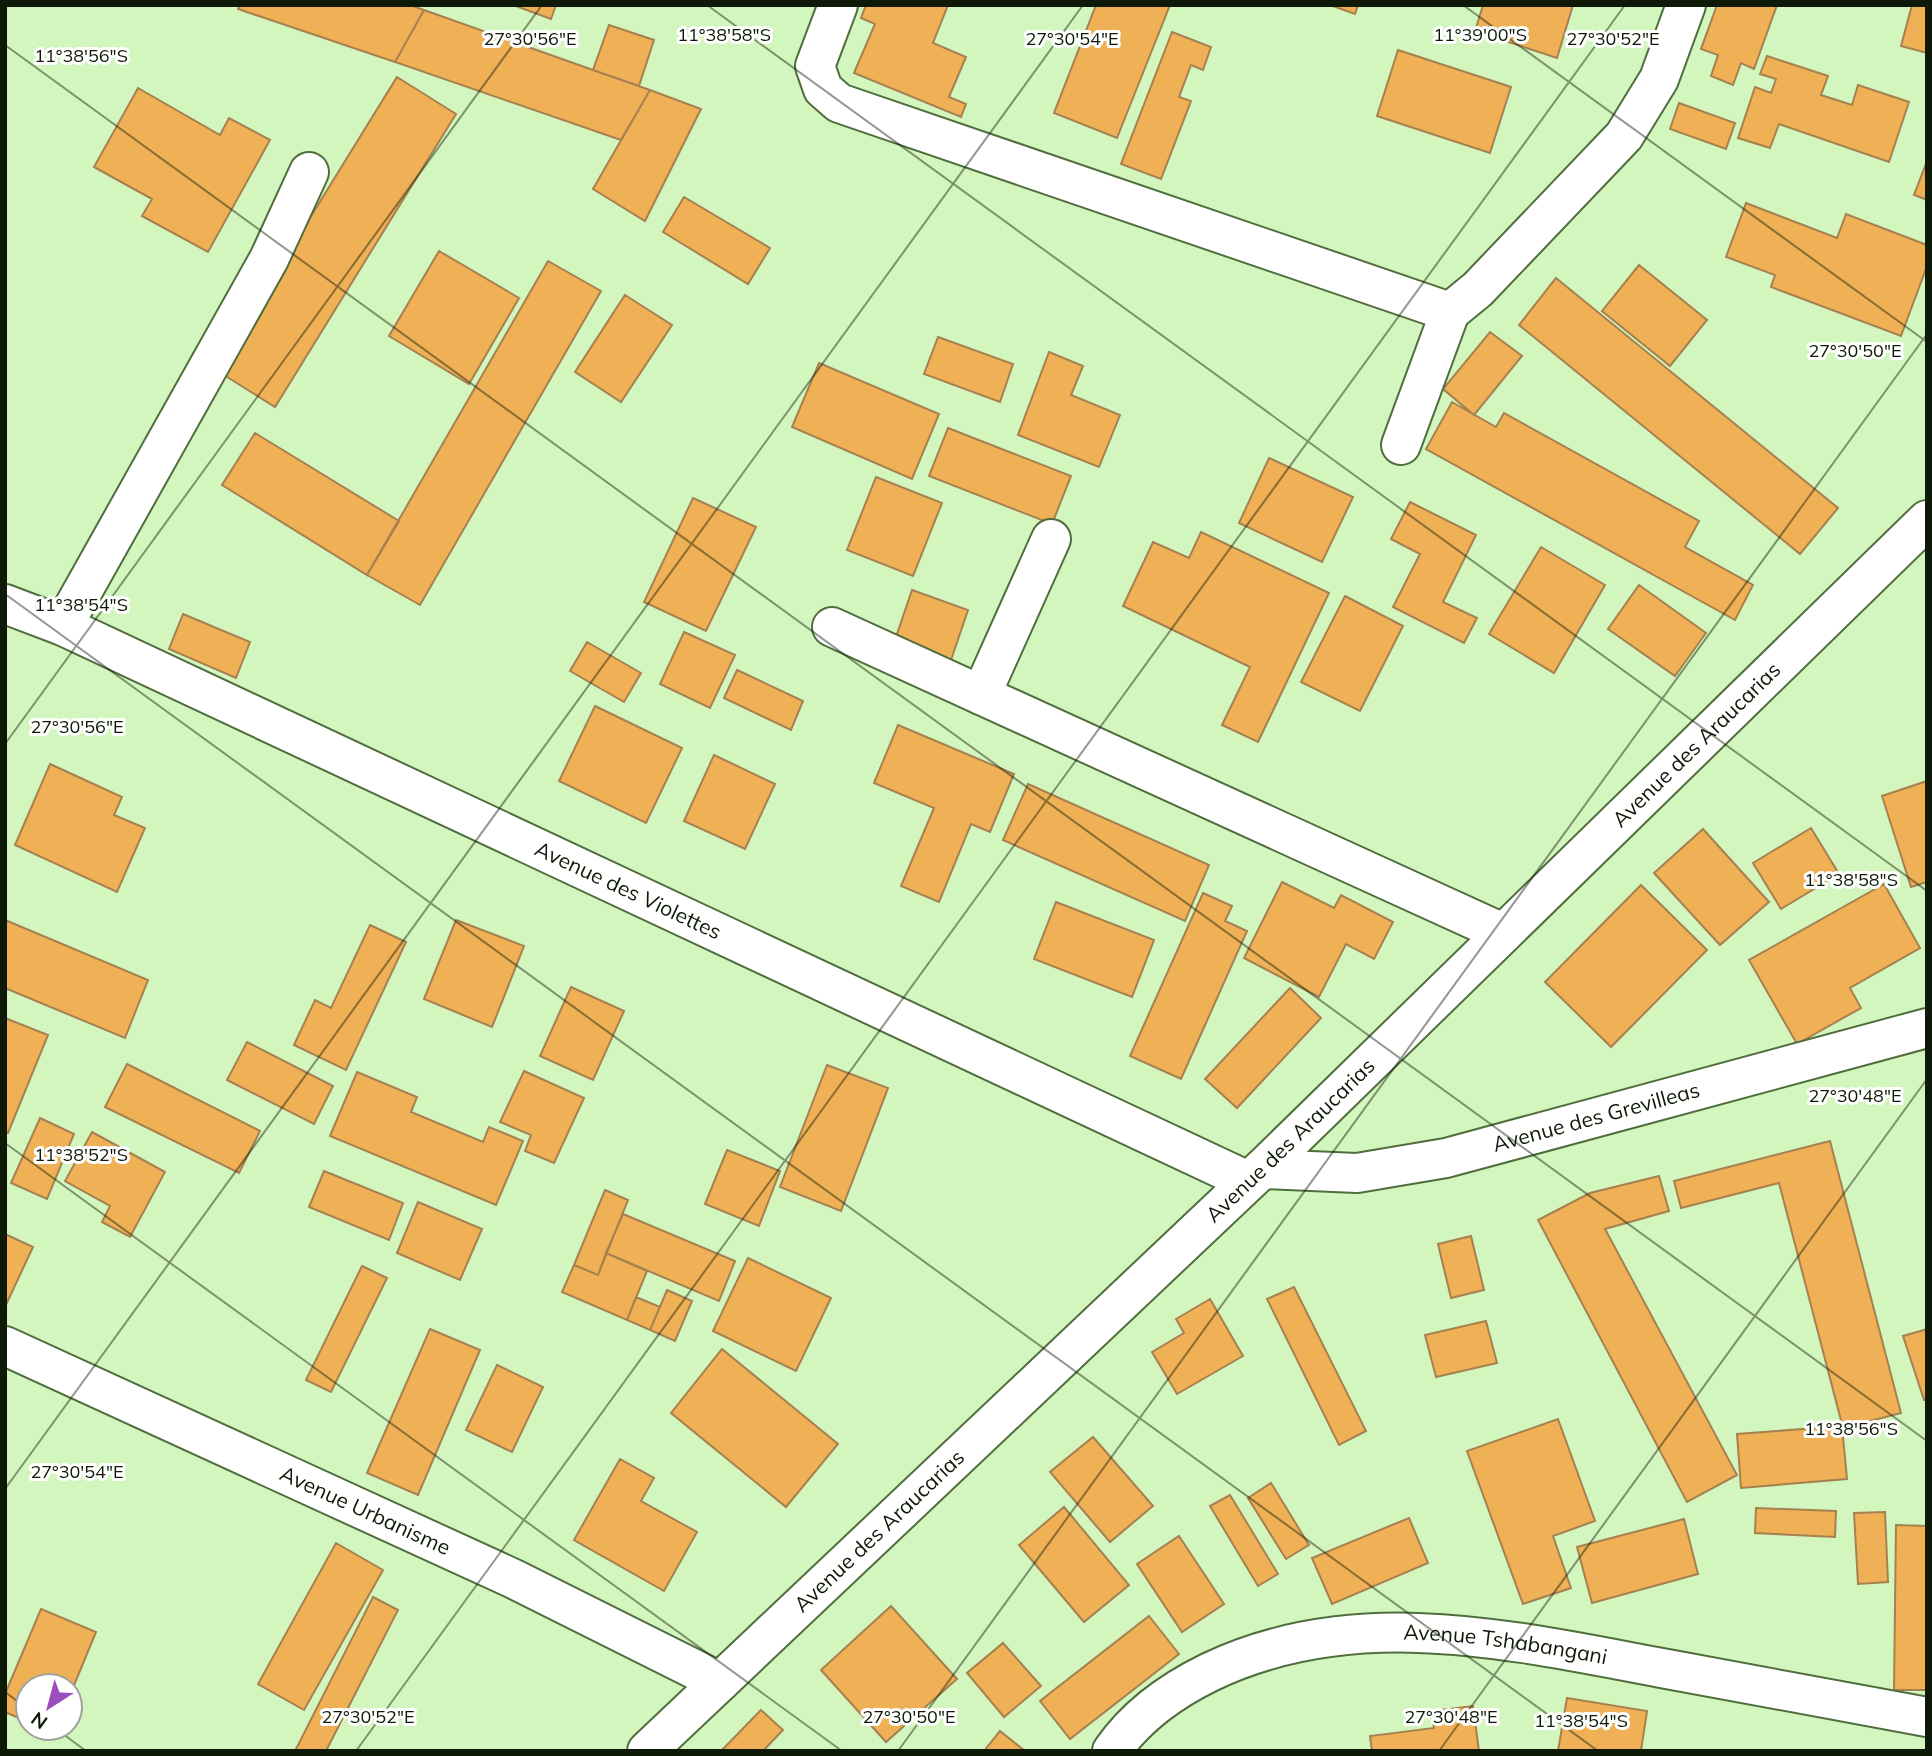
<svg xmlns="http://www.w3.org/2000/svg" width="1932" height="1756" font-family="Mulish,sans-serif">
	<rect width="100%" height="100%" fill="#d3f6bf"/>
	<path fill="#efb056" stroke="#a68150" stroke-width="2" d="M240 5H410L424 10 395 62 238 9Z
		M513 5H556L551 19Z
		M866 5H948L933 43 966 57 949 97 966 104 961 117 854 73 875 24 861 18Z
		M1096 5H1170L1117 138 1054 113Z
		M1330 5H1358L1355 14Z
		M1483 5H1573L1557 58 1475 31Z
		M1717 5H1777L1754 69 1741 63 1733 85 1711 76 1718 55 1701 49Z
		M1912 5H1927V53L1901 46Z
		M424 10 593 70 650 90 621 140 395 62Z
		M609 25 654 40 639 86 593 70Z
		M1172 32 1211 47 1203 70 1191 65 1179 97 1191 101 1161 179 1121 164Z
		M1398 50 1511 87 1490 153 1377 116Z
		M1767 56 1828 76 1821 95 1852 105 1858 85 1909 102 1889 162 1779 124 1770 148 1738 138 1755 87 1771 93 1776 79 1760 74Z
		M397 77 456 114 275 407 216 370Z
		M138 88 220 135 229 118 270 140 208 252 142 216 152 199 94 167Z
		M650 90 701 109 645 221 593 189Z
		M1679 103 1735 123 1726 149 1670 129Z
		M1927 161V200L1914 195Z
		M684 197 770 248 748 284 663 232Z
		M1746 203 1837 238 1846 214 1927 245V266L1901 336 1771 287 1775 275 1726 257Z
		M439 251 519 298 469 384 389 336Z
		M548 261 601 291 420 605 367 575Z
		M1639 265 1707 320 1670 366 1602 311Z
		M1556 278 1838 508 1800 554 1519 325Z
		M625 295 672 325 621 402 575 372Z
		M1490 332 1522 356 1474 415 1443 389Z
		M938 337 1013 364 1000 402 924 374Z
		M1049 352 1083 366 1071 395 1120 415 1099 467 1018 435Z
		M819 363 939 414 912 479 792 427Z
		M1452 402 1496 427 1504 413 1699 521 1685 547 1753 585 1735 620 1426 449Z
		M948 428 1071 476 1052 524 929 476Z
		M255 433 399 521 367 575 222 485Z
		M1269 458 1353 497 1322 562 1239 523Z
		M876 477 942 503 913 576 847 550Z
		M693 498 756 527 706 631 644 602Z
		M1410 502 1476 535 1443 602 1477 618 1464 643 1393 607 1420 554 1391 539Z
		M1201 532 1329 593 1258 742 1222 725 1250 667 1123 606 1153 542 1189 558Z
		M1541 547 1605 585 1554 673 1489 634Z
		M1639 585 1706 633 1675 676 1608 629Z
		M912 590 968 610 950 663 894 643Z
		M1345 596 1403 626 1360 711 1301 682Z
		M183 614 250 642 236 678 169 649Z
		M684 632 735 655 710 708 660 684Z
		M587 642 641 673 624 702 570 671Z
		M737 670 803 701 791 730 724 698Z
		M595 706 682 748 646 823 559 781Z
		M898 725 1014 774 990 832 971 824 939 902 901 886 934 808 874 783Z
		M714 755 775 784 745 849 684 821Z
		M50 764 122 797 114 815 145 828 117 892 15 845Z
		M1927 781V882L1911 887 1882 796Z
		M1028 784 1209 865 1185 921 1003 840Z
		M1811 828 1839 874 1781 909 1753 863Z
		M1703 829 1769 902 1720 945 1654 873Z
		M1282 882 1334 908 1341 895 1393 922 1374 959 1346 944 1319 997 1244 958Z
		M1884 884 1920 948 1850 988 1861 1008 1797 1044 1749 960Z
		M1641 885 1707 950 1611 1047 1545 982Z
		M1203 893 1232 906 1225 921 1247 931 1181 1079 1130 1056Z
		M1056 902 1154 940 1132 997 1034 959Z
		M5 920 148 980 125 1038 5 988Z
		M456 920 524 946 492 1027 424 999Z
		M370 925 406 942 346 1070 294 1045 315 1000 331 1008Z
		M571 987 624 1011 593 1080 540 1056Z
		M1290 988 1321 1018 1237 1108 1205 1079Z
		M5 1018 48 1035 8 1133 5 1132Z
		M247 1042 333 1086 314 1124 227 1080Z
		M127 1064 260 1131 239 1173 105 1107Z
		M827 1065 888 1088 841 1211 780 1187Z
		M524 1071 584 1098 554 1163 525 1151 531 1135 500 1122Z
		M357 1072 417 1097 411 1112 483 1142 489 1127 523 1141 496 1205 330 1136Z
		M40 1118 74 1134 47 1199 11 1183Z
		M92 1132 165 1172 130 1237 102 1222 110 1206 65 1181Z
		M1830 1141 1901 1413 1843 1428 1779 1183 1681 1208 1674 1181Z
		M727 1150 780 1171 759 1226 705 1204Z
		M324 1171 403 1203 389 1240 309 1207Z
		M1659 1176 1669 1211 1605 1229 1737 1475 1687 1502 1538 1220 1590 1193Z
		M605 1190 628 1200 598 1275 574 1265Z
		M418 1202 482 1229 460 1280 397 1253Z
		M623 1214 735 1261 719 1301 606 1253Z
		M5 1234 33 1247 5 1307Z
		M1471 1236 1484 1290 1451 1298 1438 1244Z
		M606 1253 647 1271 627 1320 562 1292 574 1265 598 1275Z
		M748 1258 831 1298 796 1371 713 1331Z
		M362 1266 387 1278 331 1392 306 1380Z
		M1294 1287 1366 1431 1339 1445 1267 1299Z
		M667 1290 692 1301 675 1341 650 1330Z
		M636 1297 660 1307 650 1330 627 1320Z
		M1210 1299 1243 1356 1177 1394 1152 1352 1184 1333 1176 1319Z
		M1486 1321 1497 1363 1436 1377 1425 1335Z
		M430 1329 480 1350 418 1495 367 1473Z
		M1927 1329V1399L1924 1400 1903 1336Z
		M722 1349 838 1444 786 1507 671 1413Z
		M497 1365 543 1387 512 1452 466 1430Z
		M1558 1419 1595 1521 1553 1536 1571 1588 1523 1604 1467 1451Z
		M1842 1426 1847 1479 1741 1488 1737 1434Z
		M1093 1437 1153 1506 1110 1542 1050 1472Z
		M620 1459 654 1478 641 1501 697 1532 664 1591 574 1540Z
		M1271 1483 1309 1545 1286 1559 1248 1498Z
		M1230 1495 1278 1574 1258 1586 1210 1506Z
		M1064 1507 1129 1585 1084 1622 1019 1545Z
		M1756 1508 1836 1511 1835 1537 1755 1533Z
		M1885 1512 1888 1582 1858 1584 1854 1513Z
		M1409 1518 1428 1563 1332 1604 1312 1558Z
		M1684 1519 1698 1574 1592 1603 1577 1547Z
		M1896 1525 1927 1526V1690H1894Z
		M1179 1536 1224 1604 1182 1632 1137 1564Z
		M336 1543 383 1570 304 1710 258 1684Z
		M373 1597 398 1610 326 1751H295Z
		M891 1606 957 1679 886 1742 821 1670Z
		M41 1609 96 1632 70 1695V1686H28V1722L5 1712V1694Z
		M1149 1616 1179 1654 1070 1739 1040 1701Z
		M1003 1643 1041 1686 1004 1717 967 1673Z
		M1567 1698 1647 1711 1641 1751H1558Z
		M1473 1706 1479 1751H1372L1370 1736 1434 1728 1431 1711Z
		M761 1710 783 1730 763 1751H721Z
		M1000 1731 1025 1751H984Z"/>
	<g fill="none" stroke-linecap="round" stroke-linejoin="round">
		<defs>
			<g id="minor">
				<path d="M838 5 815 66 823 89 839 103 1450 312 1478 289 1624 136 1659 79 1686 5"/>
				<path d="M1401 445 1450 312"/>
				<path id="s1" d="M5 604 63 626 1248 1181"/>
				<path d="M63 626 269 259 309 172"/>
				<path d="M832 627 1503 933"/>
				<path d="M981 695 1051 539"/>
				<path id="s2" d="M1262 1169 1357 1173 1446 1158 1927 1028"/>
				<path id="s3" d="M5 1346 514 1579 720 1682"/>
				<path id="s4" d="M1112 1751C1136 1716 1173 1690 1210 1672 1356 1602 1516 1641 1667 1669 1753 1685 1840 1701 1927 1717"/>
			</g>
			<g id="tertiary">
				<path id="s5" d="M647 1751 1262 1169 1927 520"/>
			</g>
		</defs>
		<use href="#minor" stroke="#506e3d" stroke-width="42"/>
		<use href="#tertiary" stroke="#506e3d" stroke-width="42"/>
		<use href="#minor" stroke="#fff" stroke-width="38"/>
		<use href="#tertiary" stroke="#fff" stroke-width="38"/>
	</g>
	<path fill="none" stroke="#0e1a07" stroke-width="2" stroke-opacity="0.45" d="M707 5 1927 891M1463 5 1927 342M5 45 1927 1441M5 594 1598 1751M5 744 542 5M5 1143 842 1751M5 1489 1083 5M5 1692 28 1709M55 1728 86 1751M356 1751 1625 5M898 1751 1927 334M1439 1751 1927 1079"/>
	<g text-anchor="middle" stroke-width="6" stroke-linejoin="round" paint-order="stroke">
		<g font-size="21" fill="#0e1a07" stroke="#fff">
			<text dy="7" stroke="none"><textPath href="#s5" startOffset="1454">Avenue des Araucarias</textPath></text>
			<text dy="7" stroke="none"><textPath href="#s1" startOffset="686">Avenue des Violettes</textPath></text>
			<text dy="7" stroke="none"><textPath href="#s2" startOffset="341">Avenue des Grevilleas</textPath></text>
			<text dy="7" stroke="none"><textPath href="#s5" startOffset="887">Avenue des Araucarias</textPath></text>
			<text dy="7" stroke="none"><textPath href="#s3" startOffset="396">Avenue Urbanisme</textPath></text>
			<text dy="7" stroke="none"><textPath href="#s5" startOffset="320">Avenue des Araucarias</textPath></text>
			<text dy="7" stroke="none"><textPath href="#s4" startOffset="429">Avenue Tshabangani</textPath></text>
		</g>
	</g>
	<g font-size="18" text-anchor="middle" fill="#0e1a07" stroke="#fff" stroke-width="6" stroke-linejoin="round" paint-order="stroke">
		<text x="724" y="41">11°38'58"S</text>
		<text x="1480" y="41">11°39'00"S</text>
		<text x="1072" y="45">27°30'54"E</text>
		<text x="530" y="45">27°30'56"E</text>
		<text x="1613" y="45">27°30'52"E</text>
		<text x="81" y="62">11°38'56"S</text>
		<text x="1855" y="357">27°30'50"E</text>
		<text x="81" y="611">11°38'54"S</text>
		<text x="77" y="733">27°30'56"E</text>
		<text x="1851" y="886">11°38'58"S</text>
		<text x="1855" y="1102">27°30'48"E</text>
		<text x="81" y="1161">11°38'52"S</text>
		<text x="1851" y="1435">11°38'56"S</text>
		<text x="77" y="1478">27°30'54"E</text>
		<text x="368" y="1723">27°30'52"E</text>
		<text x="909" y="1723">27°30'50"E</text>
		<text x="1451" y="1723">27°30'48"E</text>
		<text x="1581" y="1727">11°38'54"S</text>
	</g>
	<rect width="1932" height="1756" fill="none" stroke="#0e1a07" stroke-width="14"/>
	<g transform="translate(49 1707) rotate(216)"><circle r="33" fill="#ffffff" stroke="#9fa39c" stroke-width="2"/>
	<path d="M0-5L12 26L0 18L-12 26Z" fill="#9c4ebf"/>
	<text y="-10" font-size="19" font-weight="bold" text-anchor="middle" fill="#0e1a07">N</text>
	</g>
</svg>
